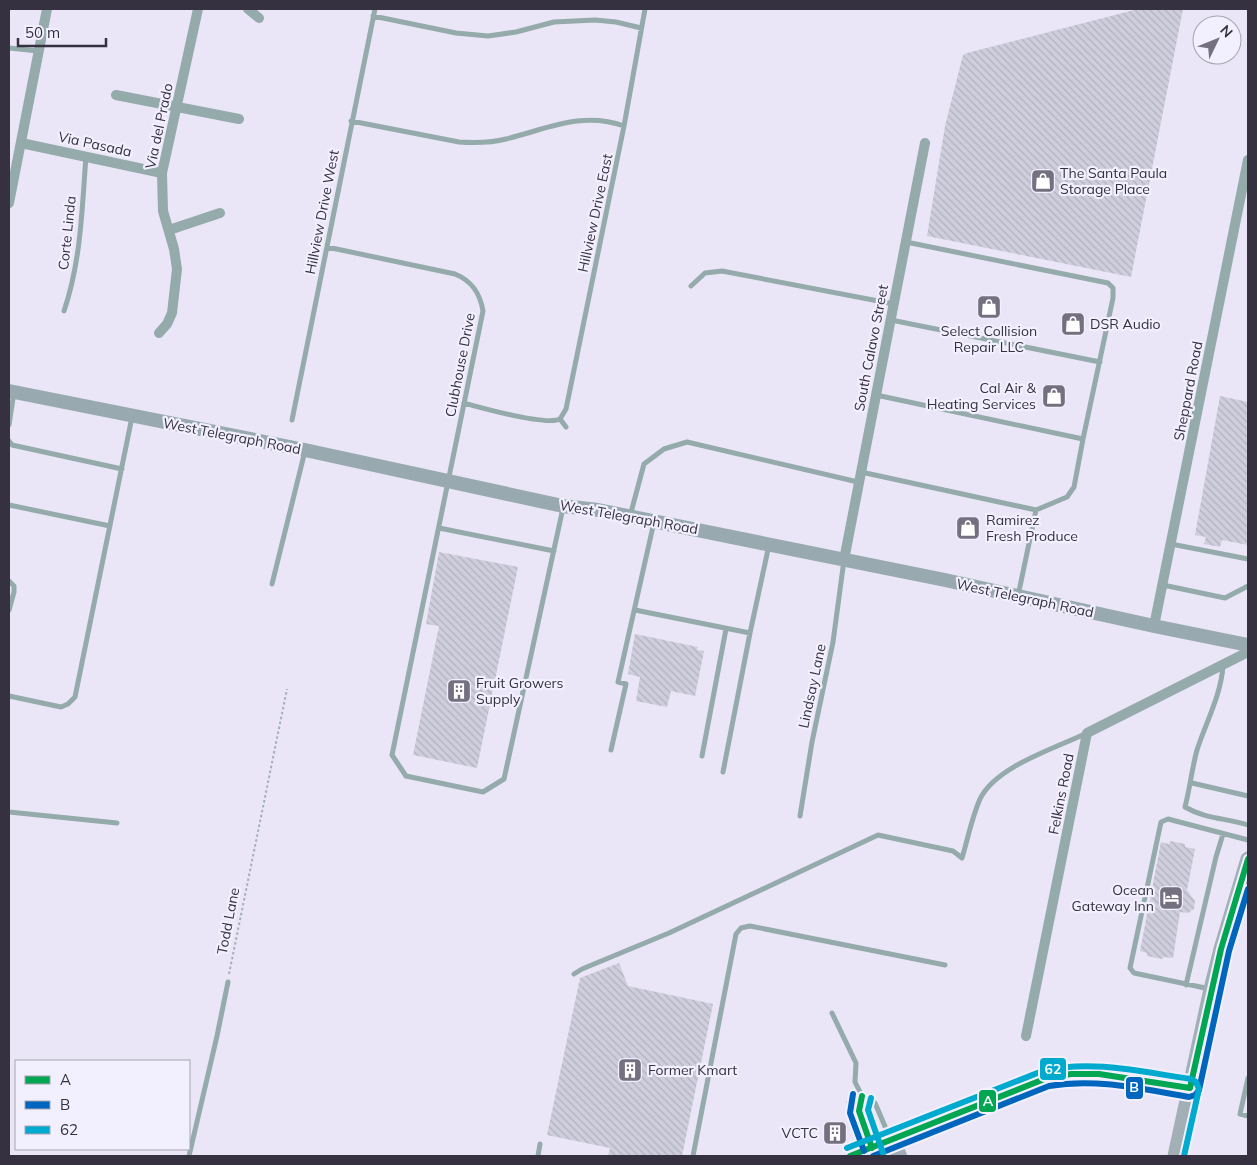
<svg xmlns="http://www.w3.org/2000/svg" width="1257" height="1165" font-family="Mulish,sans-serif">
	<defs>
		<pattern id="building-back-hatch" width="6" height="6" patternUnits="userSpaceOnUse" patternTransform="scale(1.25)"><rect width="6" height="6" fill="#cecedd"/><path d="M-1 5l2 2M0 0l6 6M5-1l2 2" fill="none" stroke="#b2b1bf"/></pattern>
	</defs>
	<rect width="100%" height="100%" fill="#eae6f7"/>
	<path fill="url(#building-back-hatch)" d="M1138 9H1183L1131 277 927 236 945 126 963 55 967 53Z
		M1220 396 1248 402V545L1222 540 1220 547 1204 544 1206 537 1195 535Z
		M439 552 518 567 477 768 413 755 439 626 426 624Z
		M635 634 698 647 697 650 704 651 695 696 671 691 667 707 636 701 640 677 628 674Z
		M1170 841 1185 844V847L1195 849 1187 890 1195 901 1194 909 1188 913 1180 912 1173 958 1164 957 1162 959 1147 956V953L1140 951 1161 842 1169 844Z
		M619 963 628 986 713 1004 682 1156H608L610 1148 547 1135 580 978Z"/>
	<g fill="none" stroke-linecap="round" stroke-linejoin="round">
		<path stroke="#a3afb5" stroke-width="2" stroke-dasharray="2.5 2.5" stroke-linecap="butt" d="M229 974 287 689"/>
		<path stroke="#94aaab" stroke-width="5" d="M373 16 456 33 488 36 516 32 554 22 595 20 616 22 641 28
			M9 48 38 51
			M351 121 459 142C475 143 491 143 506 139 547 129 582 111 624 126
			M327 247 455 274C472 281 480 293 483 311L392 755 406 776 483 792 504 779 563 508
			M691 286 705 273 722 271 894 304
			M64 311C81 261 82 209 86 156
			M891 320 1100 362
			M876 395 1083 439 1113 298V288L1108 283 906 242
			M464 403C482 408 546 426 560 419
			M560 419 566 409 624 126 645 9
			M560 419 566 427
			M292 420 375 9
			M9 425 14 392
			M9 441 12 445 122 469
			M861 472 1036 510 1067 497 1074 487 1083 439
			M9 505 110 526
			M630 516 644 464 664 449 687 442 858 482
			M439 528 554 551
			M1171 544 1248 559
			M9 581 14 586V592L9 610
			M272 584 305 451
			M1163 585 1225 598 1248 586
			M1018 596 1036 510
			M635 610 750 633
			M1223 666C1221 695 1206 722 1197 750 1192 768 1190 788 1185 807 1205 819 1227 818 1248 825
			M9 696 61 707 68 704 75 697 132 417
			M611 750 626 684 618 682 654 522
			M702 756 726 629
			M723 772 750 633 769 545
			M1192 783 1248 796
			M9 812 117 823
			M800 816 812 742 833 642 844 560
			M574 974 582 969 669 933 878 835 953 851 962 858C968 838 972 817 980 799 996 766 1056 748 1087 733
			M1186 985 1216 857 1223 834
			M1210 989 1134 973 1130 968 1161 822 1168 819 1248 840
			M832 1013 856 1063 855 1082 862 1096 875 1103 890 1138
			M1248 1078 1240 1114 1248 1116
			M862 1096 859 1111 871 1145
			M849 1102 862 1096
			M189 1156 217 1036 228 982
			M538 1156 540 1144
			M693 1156 736 934 741 928 750 926 945 965"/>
		<path stroke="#94aaab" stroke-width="10" d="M248 9 259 18
			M116 95 239 119
			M21 143 162 173
			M9 203 47 9
			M169 230 220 213
			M159 333 167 324 172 313 177 269 174 249 163 211 162 173 198 9
			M844 560 925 143
			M1154 626 1248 160
			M1026 1036 1087 733 1248 652
			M850 1156 872 1148"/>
		<path stroke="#98aaaf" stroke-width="14" d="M9 391 305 450 563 506 598 510 945 580 1154 626 1248 645
			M872 1148 1047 1078 1071 1074H1099L1190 1088"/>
		<path stroke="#a2afb5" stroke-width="15" d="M1175 1156 1211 989 1221 949 1248 859"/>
		<path stroke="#a3acb3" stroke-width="18" d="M891 1141 898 1156
			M872 1148 875 1156"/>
		<defs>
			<path id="bus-1" d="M862 1096 859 1111 872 1148
				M850 1156 1047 1078 1071 1074H1099L1190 1088 1221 949 1248 859"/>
			<path id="bus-2" d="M853 1094 850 1113 864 1151
				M873 1156 1049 1086C1097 1078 1141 1089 1189 1097L1195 1095 1199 1090 1229 951 1248 889"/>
			<path id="bus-3" d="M871 1098 868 1110 883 1153
				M847 1148 1045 1070C1096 1060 1141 1072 1191 1079L1196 1082 1199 1089 1184 1156"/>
		</defs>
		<use href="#bus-1" stroke="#f2efff" stroke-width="10"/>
		<use href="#bus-2" stroke="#f2efff" stroke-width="10"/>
		<use href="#bus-3" stroke="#f2efff" stroke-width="10"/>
		<use href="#bus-1" stroke="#00a651" stroke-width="6"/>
		<use href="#bus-2" stroke="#0065bd" stroke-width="6"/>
		<use href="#bus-3" stroke="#00a9ce" stroke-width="6"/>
	</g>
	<defs>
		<symbol id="shop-square" viewBox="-11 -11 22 22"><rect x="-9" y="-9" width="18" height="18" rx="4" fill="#747080" stroke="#f2efff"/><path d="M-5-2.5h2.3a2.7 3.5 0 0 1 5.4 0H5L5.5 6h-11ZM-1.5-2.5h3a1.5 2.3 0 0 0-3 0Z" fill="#fff"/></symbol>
		<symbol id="building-square" viewBox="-11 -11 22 22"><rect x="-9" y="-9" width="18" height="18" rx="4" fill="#747080" stroke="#f2efff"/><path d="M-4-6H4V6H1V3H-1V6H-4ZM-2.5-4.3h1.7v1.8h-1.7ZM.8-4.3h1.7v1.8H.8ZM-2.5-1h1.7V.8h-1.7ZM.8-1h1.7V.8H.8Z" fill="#fff"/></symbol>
		<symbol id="hotel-square" viewBox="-11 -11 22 22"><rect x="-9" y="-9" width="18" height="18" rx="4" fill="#747080" stroke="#f2efff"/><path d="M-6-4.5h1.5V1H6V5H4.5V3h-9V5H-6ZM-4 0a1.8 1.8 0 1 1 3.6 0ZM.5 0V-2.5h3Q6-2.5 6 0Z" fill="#fff"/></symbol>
	</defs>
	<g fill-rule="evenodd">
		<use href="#shop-square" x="1029" y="167" width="28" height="28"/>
		<use href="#shop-square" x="975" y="293" width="28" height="28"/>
		<use href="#shop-square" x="1059" y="310" width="28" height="28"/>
		<use href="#shop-square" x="1040" y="382" width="28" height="28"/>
		<use href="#shop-square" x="954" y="514" width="28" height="28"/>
		<use href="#building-square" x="445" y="677" width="28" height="28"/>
		<use href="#hotel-square" x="1157" y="884" width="28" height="28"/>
		<use href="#building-square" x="616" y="1056" width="28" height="28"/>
		<use href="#building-square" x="821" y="1119" width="28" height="28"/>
	</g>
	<g text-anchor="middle" stroke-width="4.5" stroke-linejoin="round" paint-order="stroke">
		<g font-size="14" fill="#353140" stroke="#f2efff">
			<text transform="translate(159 126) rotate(-78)" y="5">Via del Prado</text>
			<text transform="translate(95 144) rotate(12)" y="5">Via Pasada</text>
			<text transform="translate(322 212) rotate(-79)" y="5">Hillview Drive West</text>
			<text transform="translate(595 213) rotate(-78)" y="5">Hillview Drive East</text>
			<text transform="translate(67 233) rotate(-84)" y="5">Corte Linda</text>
			<text transform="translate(871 348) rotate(-79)" y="5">South Calavo Street</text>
			<text transform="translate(460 365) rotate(-79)" y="5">Clubhouse Drive</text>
			<text transform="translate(1188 391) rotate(-79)" y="5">Sheppard Road</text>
			<text transform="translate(232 436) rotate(11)" y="5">West Telegraph Road</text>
			<text transform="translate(629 517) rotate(10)" y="5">West Telegraph Road</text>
			<text transform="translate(1025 598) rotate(12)" y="5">West Telegraph Road</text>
			<text transform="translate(812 686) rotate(-78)" y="5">Lindsay Lane</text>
			<text transform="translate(1061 794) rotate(-79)" y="5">Felkins Road</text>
			<text transform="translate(228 921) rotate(-79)" y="5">Todd Lane</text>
		</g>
		<g font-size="14" fill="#353140" stroke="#f2efff" text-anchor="start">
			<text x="1060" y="178">The Santa Paula<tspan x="1060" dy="16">Storage Place</tspan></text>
			<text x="1090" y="329">DSR Audio</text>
			<text x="989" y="336" text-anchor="middle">Select Collision<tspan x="989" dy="16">Repair LLC</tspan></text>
			<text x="1036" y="393" text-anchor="end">Cal Air &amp;<tspan x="1036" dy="16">Heating Services</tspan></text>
			<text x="986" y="525">Ramirez<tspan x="986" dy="16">Fresh Produce</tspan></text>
			<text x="476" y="688">Fruit Growers<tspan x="476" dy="16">Supply</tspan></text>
			<text x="1154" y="895" text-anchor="end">Ocean<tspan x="1154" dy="16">Gateway Inn</tspan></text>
			<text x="648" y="1075">Former Kmart</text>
			<text x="818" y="1138" text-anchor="end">VCTC</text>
		</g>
	</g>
	<g stroke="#f2efff" stroke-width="2">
		<rect x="1039" y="1057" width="28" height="24" rx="5" fill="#00a9ce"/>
		<rect x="1125" y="1076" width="19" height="24" rx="5" fill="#0065bd"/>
		<rect x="978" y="1089" width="19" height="24" rx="5" fill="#00a651"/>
	</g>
	<g font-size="14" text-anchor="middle" font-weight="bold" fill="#fff">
		<text x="1053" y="1074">62</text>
		<text x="1134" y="1092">B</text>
		<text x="988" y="1106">A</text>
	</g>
	<rect width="1257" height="1165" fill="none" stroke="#353140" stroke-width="20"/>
	<rect x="15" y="1060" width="175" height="90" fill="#f2efff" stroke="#a6a3b3"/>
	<rect x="25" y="1076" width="25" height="8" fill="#00a651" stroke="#a6a3b3"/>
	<text x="60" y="1085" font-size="15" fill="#353140">A</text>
	<rect x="25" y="1101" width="25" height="8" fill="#0065bd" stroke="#a6a3b3"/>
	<text x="60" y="1110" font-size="15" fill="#353140">B</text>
	<rect x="25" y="1126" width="25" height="8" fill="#00a9ce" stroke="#a6a3b3"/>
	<text x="60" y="1135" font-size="15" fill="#353140">62</text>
	<g transform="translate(1217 40) rotate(47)"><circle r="24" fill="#f2efff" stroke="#a6a3b3"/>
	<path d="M0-4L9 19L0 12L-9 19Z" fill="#747080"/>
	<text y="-8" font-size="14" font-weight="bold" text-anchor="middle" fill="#353140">N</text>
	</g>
	<path d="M18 38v8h88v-8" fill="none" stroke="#353140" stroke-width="2.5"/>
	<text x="25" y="38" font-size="15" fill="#353140" stroke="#f2efff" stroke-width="4" paint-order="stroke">50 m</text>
</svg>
